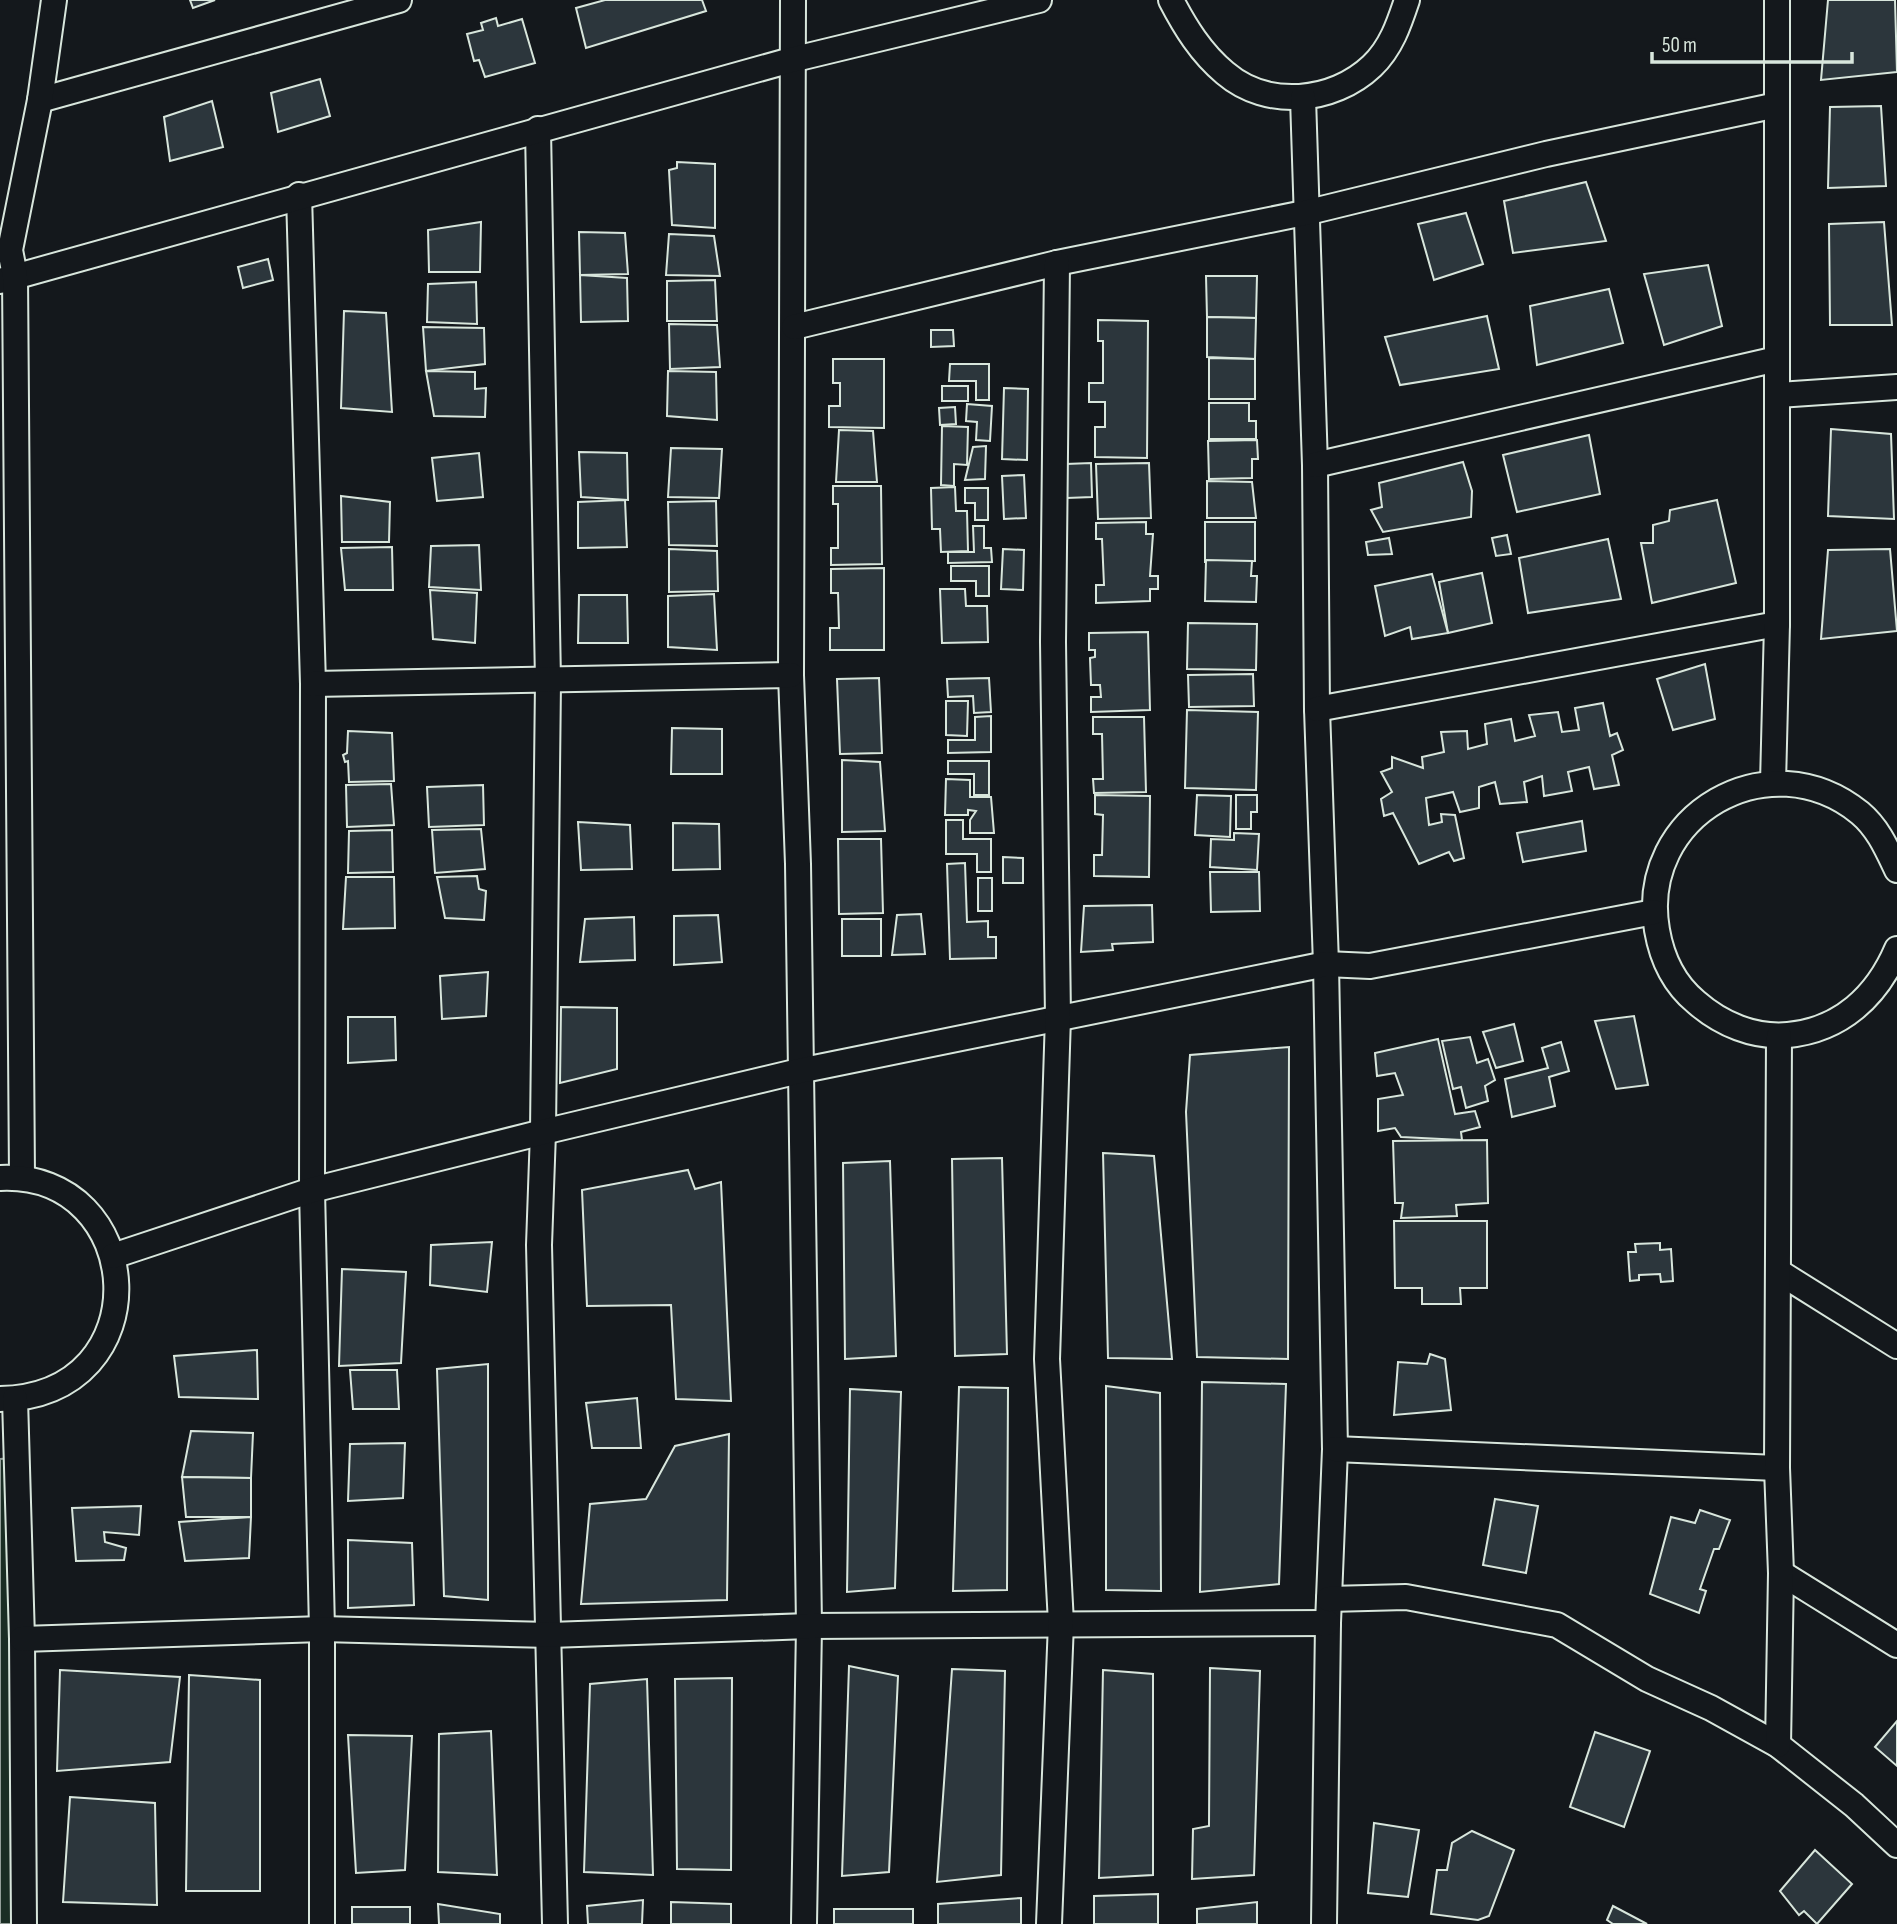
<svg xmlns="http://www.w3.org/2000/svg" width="1897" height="1924" font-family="'Sofia Sans Condensed',sans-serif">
  <rect width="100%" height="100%" fill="#14181c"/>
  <polygon fill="#1a2d24" stroke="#939e99" stroke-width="2" points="10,1458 11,1924 0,1924 0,1459"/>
  <g fill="#2c363c" stroke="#d8e6dc" stroke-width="2">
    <polygon points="190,0 215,0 193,8"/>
    <polygon points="605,0 702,0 706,11 586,48 576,8"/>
    <polygon points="1828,0 1895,0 1897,72 1821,80"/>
    <polygon points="496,18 498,26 522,19 535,63 485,77 479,60 474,61 467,34 483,30 481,23"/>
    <polygon points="320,79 330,116 278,132 271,93"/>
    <polygon points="212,101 223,147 170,161 164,117"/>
    <polygon points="1881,106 1886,186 1828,188 1830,107"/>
    <polygon points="677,162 715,164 715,228 672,225 669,170 677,168"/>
    <polygon points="1586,182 1606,241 1513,253 1504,201"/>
    <polygon points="1466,213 1483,264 1434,280 1418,224"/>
    <polygon points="481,222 480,272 429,272 428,230"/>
    <polygon points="1884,222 1892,325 1830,325 1829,224"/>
    <polygon points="579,232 625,233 628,274 580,275"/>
    <polygon points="669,234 714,236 720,276 666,275"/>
    <polygon points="268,259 273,280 243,288 238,267"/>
    <polygon points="1708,265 1722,326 1664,345 1644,274"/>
    <polygon points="580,275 627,278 628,321 581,322"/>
    <polygon points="1206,276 1257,276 1256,318 1207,317"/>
    <polygon points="715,280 717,321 667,321 667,281"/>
    <polygon points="476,282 477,324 427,322 428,284"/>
    <polygon points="1609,289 1623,343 1537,365 1530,306"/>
    <polygon points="344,311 386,313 392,412 341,408"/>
    <polygon points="1487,316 1499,369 1400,385 1385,337"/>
    <polygon points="1207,317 1256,318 1255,359 1207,357"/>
    <polygon points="1098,320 1148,321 1147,458 1095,457 1095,427 1105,427 1105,402 1089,402 1089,383 1103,383 1103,341 1098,341"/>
    <polygon points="669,324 717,325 720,367 670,369"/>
    <polygon points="423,327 484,328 485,364 426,371"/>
    <polygon points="931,330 953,330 954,346 931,347"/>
    <polygon points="1209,358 1255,359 1255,399 1209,399"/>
    <polygon points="833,359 884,359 884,428 829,427 829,406 840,406 840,383 833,383"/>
    <polygon points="950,364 989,364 989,400 976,400 976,381 949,381"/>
    <polygon points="426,371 475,372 475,389 486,388 485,417 434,416"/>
    <polygon points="668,371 716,372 717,420 667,416"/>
    <rect x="942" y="386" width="26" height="15"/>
    <polygon points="1004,388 1028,389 1027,460 1002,459"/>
    <polygon points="1209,403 1249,403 1249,421 1256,421 1256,439 1209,439"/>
    <polygon points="967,404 992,406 990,441 976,440 977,422 966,421"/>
    <polygon points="955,407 956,424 940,425 939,408"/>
    <polygon points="942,426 968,427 967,465 954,464 954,486 941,485"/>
    <polygon points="1831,429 1891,434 1894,519 1828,516"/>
    <polygon points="839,430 873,431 877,482 836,482"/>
    <polygon points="1589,435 1600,494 1517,512 1503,455"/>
    <polygon points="1257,440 1258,459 1252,459 1252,478 1209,479 1208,441"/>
    <polygon points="986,446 985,479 965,480 973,447"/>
    <polygon points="671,448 722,449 719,498 668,497"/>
    <polygon points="579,452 627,453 628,500 581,497"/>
    <polygon points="479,453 483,497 437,501 432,458"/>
    <polygon points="1463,462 1472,491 1471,517 1383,532 1371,510 1382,507 1379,483"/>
    <polygon points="1091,463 1092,497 1067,498 1066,464"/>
    <polygon points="1149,463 1151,518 1098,519 1096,464"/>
    <polygon points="1024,475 1026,518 1004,519 1002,476"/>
    <polygon points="1207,481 1252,482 1256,518 1207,518"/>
    <polygon points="833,486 881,486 882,564 831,565 831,548 838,548 838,504 833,504"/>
    <polygon points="955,487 956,511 967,511 968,551 941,552 940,529 932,529 931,488"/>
    <polygon points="965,488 988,488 988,520 975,520 975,503 965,503"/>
    <polygon points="341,496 390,502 389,542 342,542"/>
    <polygon points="625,500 627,547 578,548 578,502"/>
    <polygon points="1717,500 1736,583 1652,603 1641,543 1653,543 1653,525 1669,521 1670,510"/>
    <polygon points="716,501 717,546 669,545 668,502"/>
    <polygon points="1146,522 1146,534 1153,534 1150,576 1158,576 1158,589 1150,589 1150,601 1096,603 1096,585 1104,585 1102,539 1096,539 1096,523"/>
    <polygon points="1205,522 1255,522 1255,561 1205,562"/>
    <polygon points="973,526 984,526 984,548 991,548 992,562 948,563 948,552 974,552"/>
    <polygon points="1507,535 1511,554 1496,556 1492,538"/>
    <polygon points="1389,538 1392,554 1368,555 1366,542"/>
    <polygon points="1608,539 1621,599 1528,613 1519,558"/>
    <polygon points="479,545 481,590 429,587 431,546"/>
    <polygon points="392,547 393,590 345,590 341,548"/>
    <polygon points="669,549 717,551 718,591 669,592"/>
    <polygon points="1003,549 1024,550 1023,590 1001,589"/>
    <polygon points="1890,549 1897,631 1821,639 1828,550"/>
    <polygon points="1206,560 1252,561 1251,576 1257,576 1256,602 1205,601"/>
    <polygon points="951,566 989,566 989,596 976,596 976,581 951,581"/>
    <polygon points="884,568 884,650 830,650 830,628 839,628 838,593 831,593 831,569"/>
    <polygon points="1482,573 1492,623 1448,633 1439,582"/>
    <polygon points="1432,574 1448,633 1412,639 1410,627 1385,636 1375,586"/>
    <polygon points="940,589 965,589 966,606 987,606 988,642 942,643"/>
    <polygon points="430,590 477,593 475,643 433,639"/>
    <polygon points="714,594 717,650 668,647 668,596"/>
    <polygon points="579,595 627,595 628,643 578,643"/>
    <polygon points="1188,623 1257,624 1256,670 1187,669"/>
    <polygon points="1148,632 1150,710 1091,712 1091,697 1101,697 1100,685 1091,685 1090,658 1095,657 1095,650 1089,650 1089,633"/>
    <polygon points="1705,664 1715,719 1673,730 1657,679"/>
    <polygon points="1253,674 1254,706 1189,707 1188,675"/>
    <polygon points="879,678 882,753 840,754 837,679"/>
    <polygon points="989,678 991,712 974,713 973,696 948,697 947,679"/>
    <polygon points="946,701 968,701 967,736 946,735"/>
    <polygon points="1603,703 1610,736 1617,733 1623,750 1612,755 1619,785 1594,789 1589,767 1568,772 1572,791 1544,796 1542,776 1524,782 1527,802 1500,804 1495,782 1479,787 1479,808 1460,812 1453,792 1426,798 1429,825 1442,822 1441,814 1455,815 1464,858 1454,861 1449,852 1419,864 1393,813 1384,816 1381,799 1392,792 1381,772 1392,768 1392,757 1423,768 1422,757 1444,752 1441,732 1467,731 1468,749 1487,744 1485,724 1511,719 1515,741 1535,736 1529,715 1558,712 1562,732 1579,730 1575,708"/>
    <polygon points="1187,710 1258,712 1256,790 1185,788"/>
    <polygon points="991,716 991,752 948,753 948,740 975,740 975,717"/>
    <polygon points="1093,717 1144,717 1146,792 1094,793 1093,779 1103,779 1102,734 1093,734"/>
    <polygon points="672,728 722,729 722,774 671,774"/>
    <polygon points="348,731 392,733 394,781 349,782 348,761 345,762 343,755 347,753"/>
    <polygon points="842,760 880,762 885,831 842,832"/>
    <polygon points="948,761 989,761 989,795 974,795 974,774 948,774"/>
    <polygon points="946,779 970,780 970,797 991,797 994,833 970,833 970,820 976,811 968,810 968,815 945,815"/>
    <polygon points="391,784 394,825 347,827 346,785"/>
    <polygon points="483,785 484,825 429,827 427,787"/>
    <polygon points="1095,795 1150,796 1149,877 1094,876 1094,855 1102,855 1103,815 1095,814"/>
    <polygon points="1197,795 1231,796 1230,837 1195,835"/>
    <polygon points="1236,795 1257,795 1257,812 1251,812 1251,829 1236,829"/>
    <polygon points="946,820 963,820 963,839 991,839 991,872 977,872 977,854 946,854"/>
    <polygon points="1582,821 1586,851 1523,862 1517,833"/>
    <polygon points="578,822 630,825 632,869 581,870"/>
    <polygon points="673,823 719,824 720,869 673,870"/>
    <polygon points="481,829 485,869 435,873 432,830"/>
    <polygon points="392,830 393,872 348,873 349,831"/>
    <polygon points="1234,833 1259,834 1257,870 1210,867 1211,839 1234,840"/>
    <polygon points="838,839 881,839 883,913 839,914"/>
    <polygon points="1003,857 1023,858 1023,883 1003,883"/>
    <polygon points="965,863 967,922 988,921 988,937 996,937 996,958 950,959 947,864"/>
    <polygon points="1210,872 1259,872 1260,911 1211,912"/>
    <polygon points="477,876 479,889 486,891 484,920 445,918 437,877"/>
    <polygon points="346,877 394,877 395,928 343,929"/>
    <rect x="978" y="878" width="14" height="33"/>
    <polygon points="1152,905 1153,942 1112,944 1113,950 1081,952 1084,906"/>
    <polygon points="921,914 925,954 892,955 897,915"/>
    <polygon points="718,915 722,962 674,965 674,916"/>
    <polygon points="634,917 635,960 580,962 585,919"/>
    <rect x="842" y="919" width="39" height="37"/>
    <polygon points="488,972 486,1016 442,1019 440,976"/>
    <polygon points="561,1007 617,1008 617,1069 560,1083"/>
    <polygon points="1634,1016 1648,1085 1616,1089 1595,1021"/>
    <polygon points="348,1017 395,1017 396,1060 348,1063"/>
    <polygon points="1514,1024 1523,1061 1496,1068 1483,1032"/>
    <polygon points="1470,1037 1477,1063 1488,1059 1495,1080 1485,1086 1488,1101 1466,1108 1461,1087 1453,1089 1442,1041"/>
    <polygon points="1438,1039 1455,1114 1475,1111 1480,1127 1461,1132 1462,1140 1401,1137 1395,1128 1378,1131 1378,1099 1403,1095 1395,1073 1377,1076 1375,1053"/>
    <polygon points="1561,1042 1569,1071 1549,1077 1555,1106 1512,1117 1505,1079 1548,1068 1542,1048"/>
    <polygon points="1289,1047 1288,1359 1197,1357 1186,1112 1190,1055"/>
    <polygon points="1487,1140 1488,1203 1456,1205 1457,1216 1401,1218 1403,1203 1395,1203 1393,1141"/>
    <polygon points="1103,1153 1154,1156 1172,1359 1108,1358"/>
    <polygon points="1002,1158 1007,1354 955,1356 952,1159"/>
    <polygon points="890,1161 896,1356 845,1359 843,1163"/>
    <polygon points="688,1170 695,1189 721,1182 731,1401 676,1399 671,1305 587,1306 582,1190"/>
    <polygon points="1394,1221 1487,1221 1487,1288 1460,1288 1461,1304 1422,1304 1422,1288 1395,1288"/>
    <polygon points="492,1242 487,1292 430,1285 431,1245"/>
    <polygon points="1660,1243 1660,1250 1671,1249 1673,1281 1661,1282 1660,1274 1639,1275 1639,1280 1630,1281 1628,1252 1636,1252 1635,1244"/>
    <polygon points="342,1269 406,1272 401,1363 339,1366"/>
    <polygon points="257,1350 258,1399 179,1397 174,1356"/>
    <polygon points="1430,1354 1445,1359 1451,1410 1394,1415 1398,1362 1427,1364"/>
    <polygon points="488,1364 488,1600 444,1596 437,1369"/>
    <polygon points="350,1370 397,1370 399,1409 353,1409"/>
    <polygon points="1202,1382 1286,1384 1279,1584 1200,1592"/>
    <polygon points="1106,1386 1160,1393 1161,1591 1106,1590"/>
    <polygon points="959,1387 1008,1388 1007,1590 953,1591"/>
    <polygon points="850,1389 901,1392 895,1588 847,1592"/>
    <polygon points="637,1398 641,1448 592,1448 586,1403"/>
    <polygon points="191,1431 253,1433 251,1478 182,1477"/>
    <polygon points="729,1434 727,1600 581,1604 590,1504 646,1499 675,1446"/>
    <polygon points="405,1443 403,1498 348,1501 350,1444"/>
    <polygon points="182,1477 251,1478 251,1517 186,1517"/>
    <polygon points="1495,1499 1538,1506 1526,1573 1483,1565"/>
    <polygon points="141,1506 139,1535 104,1532 105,1542 126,1548 124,1560 76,1561 72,1508"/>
    <polygon points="1700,1510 1730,1520 1719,1549 1714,1549 1700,1589 1706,1591 1699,1613 1650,1594 1671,1517 1695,1523"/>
    <polygon points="251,1517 249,1558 185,1561 179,1522"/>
    <polygon points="348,1540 412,1543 414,1605 348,1608"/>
    <polygon points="849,1666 898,1676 889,1872 842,1876"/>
    <polygon points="1210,1668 1260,1671 1254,1875 1192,1879 1193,1829 1209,1826"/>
    <polygon points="952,1669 1005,1671 1001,1875 937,1882"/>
    <polygon points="60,1670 180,1677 170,1762 57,1771"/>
    <polygon points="1103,1670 1153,1674 1153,1875 1099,1878"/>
    <polygon points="189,1675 260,1680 260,1891 186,1891"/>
    <polygon points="732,1678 731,1870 677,1869 675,1679"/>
    <polygon points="647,1679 653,1875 584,1872 590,1684"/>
    <polygon points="1897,1721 1897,1766 1875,1747"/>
    <polygon points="491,1731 497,1875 438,1872 439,1734"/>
    <polygon points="1595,1732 1650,1751 1624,1827 1570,1807"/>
    <polygon points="348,1735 412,1736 405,1870 356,1873"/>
    <polygon points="70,1797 155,1803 157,1905 63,1902"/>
    <polygon points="1374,1823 1419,1830 1408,1897 1368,1893"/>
    <polygon points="1472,1831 1514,1850 1489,1916 1478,1920 1431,1914 1437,1870 1447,1870 1452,1843"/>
    <polygon points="1815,1850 1852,1884 1817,1924 1804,1911 1799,1915 1780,1891"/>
    <polygon points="1158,1894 1158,1924 1094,1924 1094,1896"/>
    <polygon points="1021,1898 1021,1924 938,1924 938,1904"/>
    <polygon points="643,1900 642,1924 588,1924 587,1906"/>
    <polygon points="671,1902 731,1904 731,1924 671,1924"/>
    <polygon points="1257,1902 1257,1924 1197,1924 1197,1909"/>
    <polygon points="438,1904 500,1914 500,1924 439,1924"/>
    <polygon points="1613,1906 1647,1924 1613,1924 1607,1920"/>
    <rect x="352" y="1907" width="58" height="17"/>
    <rect x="834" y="1909" width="79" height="15"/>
  </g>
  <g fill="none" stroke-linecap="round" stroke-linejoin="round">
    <g stroke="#d8e6dc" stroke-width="28">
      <g id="minor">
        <polyline points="793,0 791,675 798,864 809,1626 804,1924"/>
        <path d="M1171 0C1185 27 1201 53 1225 73 1267 109 1333 103 1372 66 1391 48 1399 24 1407 0"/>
        <polyline points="1303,98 1315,465 1317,709 1326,964 1335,1449 1328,1623 1324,1924"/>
        <polyline points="40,100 399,0"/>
        <polyline points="538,129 548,681 543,1132 539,1245 555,1924"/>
        <polyline points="299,195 313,684 312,1190 322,1629 322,1924"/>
        <polyline points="0,281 791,60 1039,0"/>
        <polyline points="794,327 1057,263 1309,212 1546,154 1777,105"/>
        <polyline points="1778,395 1897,387"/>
        <polyline points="1315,465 1777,359"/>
        <polyline points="313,684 791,675"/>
        <polyline points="1317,709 1777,624"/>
        <polyline points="1773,783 1777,624 1777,0"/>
        <path d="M1897 870C1887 849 1878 828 1860 813 1769 739 1637 815 1657 930 1662 959 1673 983 1696 1002 1721 1024 1754 1038 1788 1035 1841 1030 1877 996 1897 949"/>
        <polyline points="22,1177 15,276 10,250 40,100 54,0"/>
        <path d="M0 1178C147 1171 163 1396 0 1399"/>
        <polyline points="113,1256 312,1190 543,1132 799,1071 1326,964 1370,966 1654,912"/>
        <polyline points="1779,1272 1897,1346"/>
        <polyline points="15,1399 22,1639 24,1924"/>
        <polyline points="1335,1449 1777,1468"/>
        <polyline points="1781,1573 1897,1645"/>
        <polyline points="1329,1599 1406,1597 1557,1625 1647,1679 1711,1708 1778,1745 1854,1805 1897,1845"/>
        <polyline points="22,1639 322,1629 550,1635 809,1626 1328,1623"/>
        <polyline points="1778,1745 1781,1573 1777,1468 1779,1036"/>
        <polyline points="1049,1924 1061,1623 1047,1359 1058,1017 1053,642 1057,263"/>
      </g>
    </g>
    <use href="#minor" stroke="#14181c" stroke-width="24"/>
  </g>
  <path d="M1652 52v10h200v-10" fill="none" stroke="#d8e6dc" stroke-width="3.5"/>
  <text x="1662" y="52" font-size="21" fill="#d8e6dc" stroke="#14181c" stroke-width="5" paint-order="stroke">50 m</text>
</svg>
